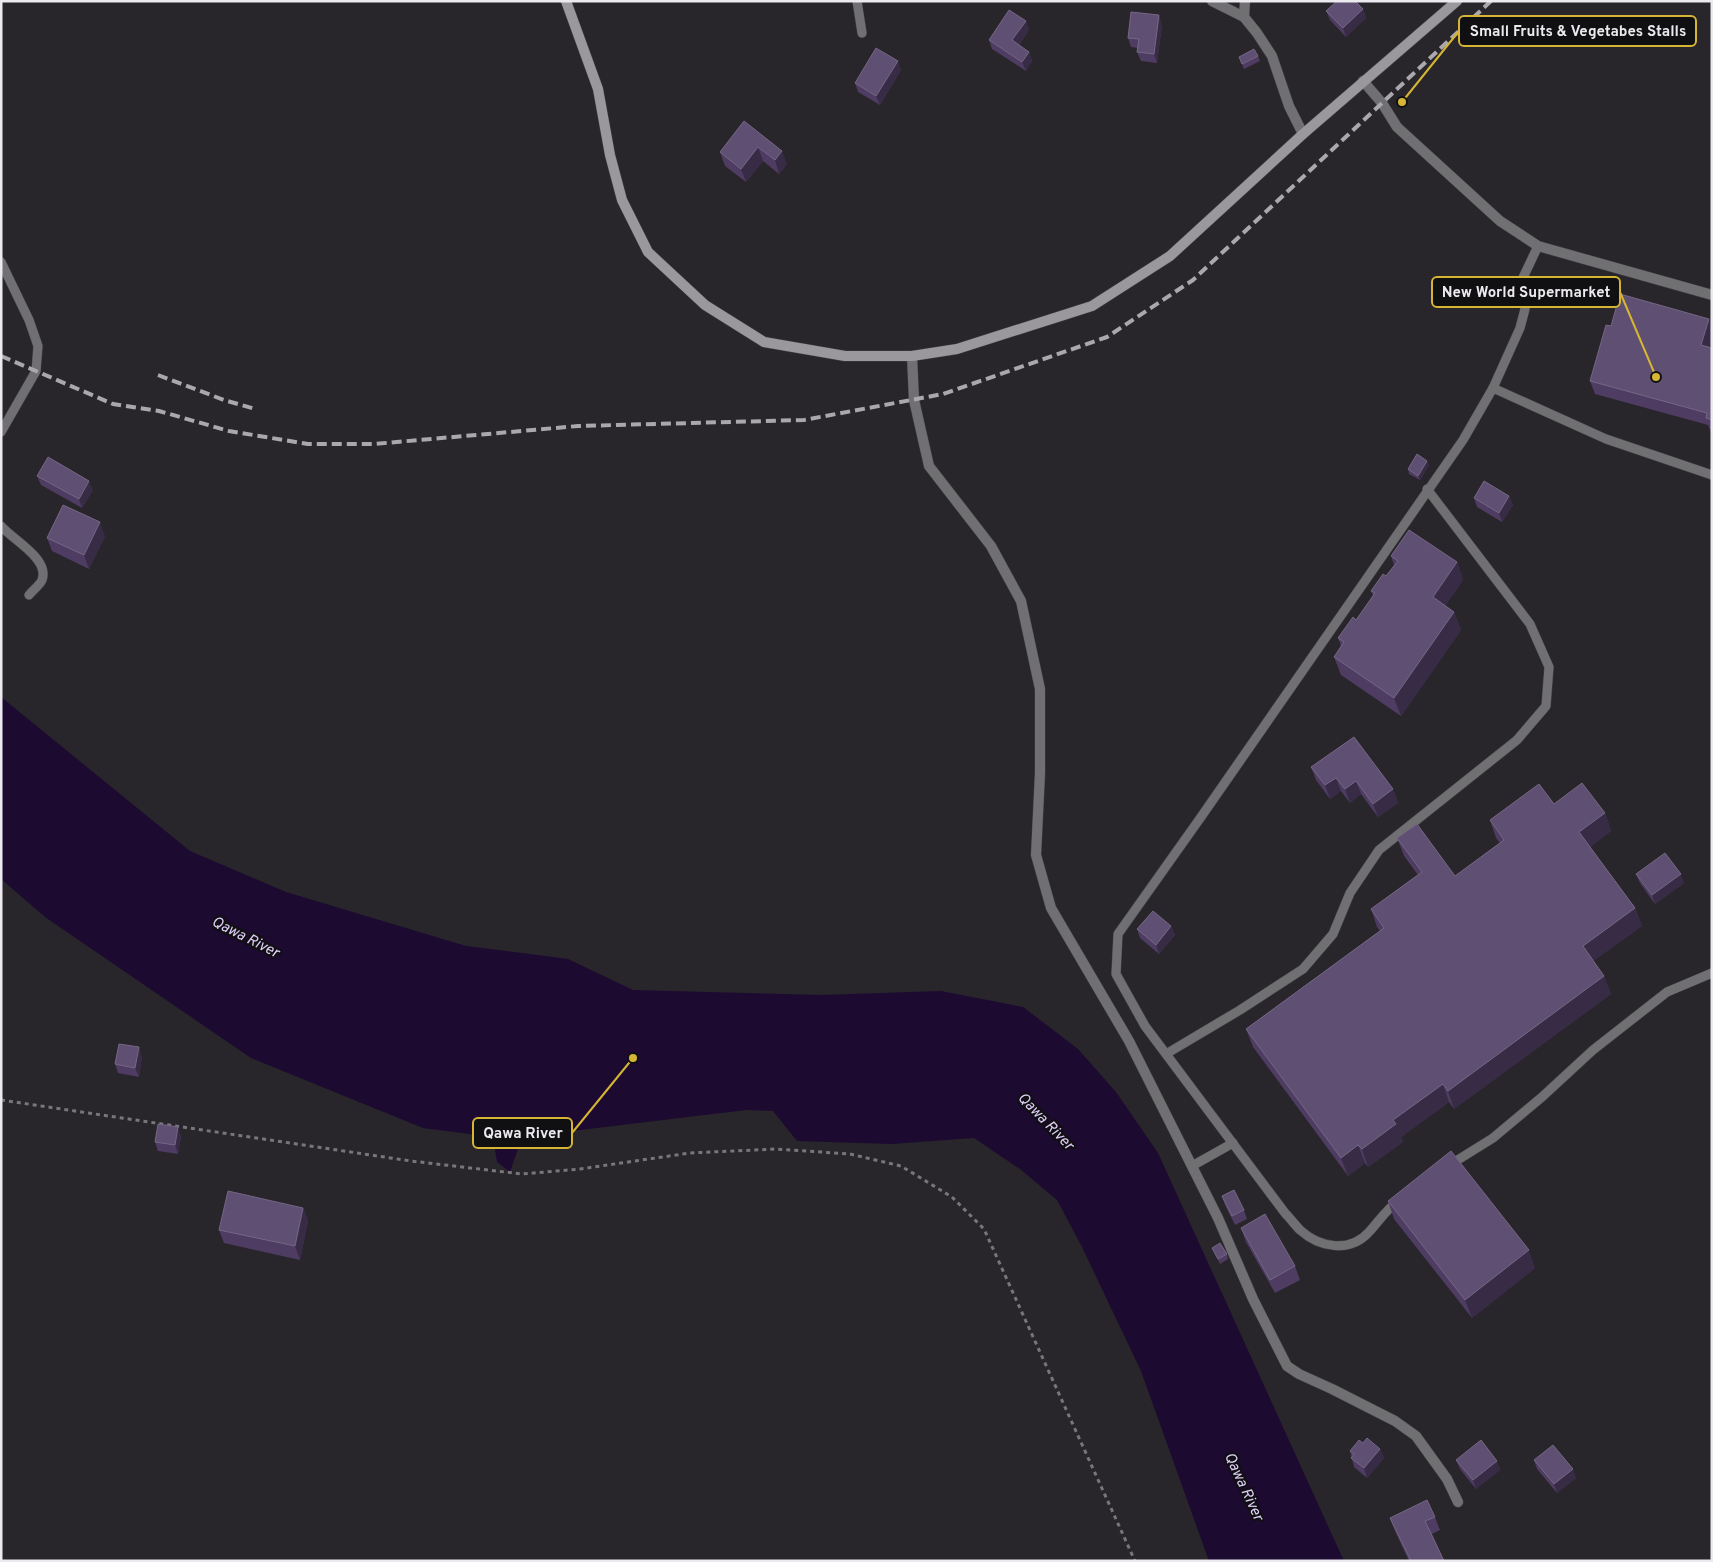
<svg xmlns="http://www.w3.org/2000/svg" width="1713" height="1562" font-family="Overpass,sans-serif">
  <rect width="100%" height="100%" fill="#28252b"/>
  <polygon fill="#1d0a30" points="1,697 190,851 286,892 466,946 568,959 633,990 822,995 941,991 1023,1007 1078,1049 1116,1092 1158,1153 1344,1561 1209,1561 1141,1371 1081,1245 1057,1200 1020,1169 974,1138 891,1144 797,1141 773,1111 746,1110 522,1137 510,1172 497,1162 493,1137 423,1128 251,1058 45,917 1,879"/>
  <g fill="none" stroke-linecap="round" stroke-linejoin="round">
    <g stroke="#434146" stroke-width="10">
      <g id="lane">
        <polyline points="857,1 862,33"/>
        <polyline points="1,262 29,320 38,346 36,371 1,432"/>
        <polyline points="1493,388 1606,439 1712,475"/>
        <path d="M1 526C13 540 50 559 42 580 40 585 33 590 29 595"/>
        <polyline points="1166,1054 1240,1010 1303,969 1333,934 1350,893 1379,850 1517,740 1546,706 1549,667 1530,624 1427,489"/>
        <polyline points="1192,1166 1233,1143"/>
        <polyline points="1448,1166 1493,1138 1542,1097 1593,1050 1667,992 1712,973"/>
        <path d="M1398 1201C1386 1210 1379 1221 1369 1232 1350 1253 1320 1248 1300 1230 1295 1225 1290 1218 1285 1213L1145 1026 1116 974 1118 934 1201 817 1463 440 1493 388 1520 328 1525 309 1520 284 1538 246"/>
      </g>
    </g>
    <g stroke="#434146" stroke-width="11">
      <g id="street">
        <polyline points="1212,1 1244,17 1257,33 1272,56 1289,106 1303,134"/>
        <polyline points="1244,17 1245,1"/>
        <polyline points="1363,81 1382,103 1397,127 1500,221 1538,246 1712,295"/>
        <polyline points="912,356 914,400 929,466 991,546 1021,601 1040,689 1040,773 1036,855 1051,908 1129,1041 1218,1218 1253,1299 1287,1366 1299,1374 1332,1389 1395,1421 1416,1436 1447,1479 1458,1502"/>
      </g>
    </g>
    <g stroke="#434146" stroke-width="11">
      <polyline id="secondary" points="566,1 598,89 610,155 622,200 648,252 705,305 764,342 845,356 912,356 957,349 1092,306 1170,256 1303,134 1457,1"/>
    </g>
    <polyline stroke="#79767b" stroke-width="3" stroke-dasharray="4 4" stroke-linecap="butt" points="1,1100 411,1161 522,1174 580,1169 690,1153 776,1149 850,1154 901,1166 952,1197 984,1229 1135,1561"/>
    <use href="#lane" stroke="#706f72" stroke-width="9"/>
    <use href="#street" stroke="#706f72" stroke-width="10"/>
    <use href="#secondary" stroke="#9a989d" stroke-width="10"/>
    <g stroke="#aaa8ad" stroke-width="4" stroke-dasharray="10 5" stroke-linecap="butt">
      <polyline points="1,356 113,404 159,411 229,431 308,444 374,444 578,426 804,420 943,394 1107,337 1193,280 1491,1"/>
      <polyline points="158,375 224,400 255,409"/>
    </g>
  </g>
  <g fill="#4e3c62">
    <polygon points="1363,9 1366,18 1346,37 1330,20 1326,11"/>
    <polygon points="1026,21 1029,30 1019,45 1029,52 1032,61 1026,71 992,49 989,40"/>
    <polygon points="1162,25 1157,63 1141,61 1137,52 1138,48 1131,47 1128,38"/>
    <polygon points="1258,56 1260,61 1244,69 1239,57"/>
    <polygon points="901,70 880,105 858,92 855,83"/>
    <polygon points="744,121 787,164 779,174 763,161 746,182 725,166 720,152"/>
    <polygon points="1709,347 1712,348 1712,432 1711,432 1708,425 1595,394 1590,381"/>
    <polygon points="1427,461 1429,465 1420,480 1409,474 1408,469"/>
    <polygon points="37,476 93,490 82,508 41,485"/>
    <polygon points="1509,496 1513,505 1502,522 1477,507 1474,498"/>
    <polygon points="105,536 89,569 52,551 47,538"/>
    <polygon points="1391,556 1457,562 1463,580 1445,606 1454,612 1461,630 1401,716 1341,675 1334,657 1341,646 1338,638 1356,620 1373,596 1371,591 1386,576 1394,565"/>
    <polygon points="1311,767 1393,789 1398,803 1378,817 1361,794 1350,803 1341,791 1330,799 1316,780"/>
    <polygon points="1554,804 1605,813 1611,831 1590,847 1635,908 1642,926 1593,961 1604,976 1611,994 1454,1109 1449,1102 1401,1137 1403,1142 1368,1167 1365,1163 1348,1176 1253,1047 1246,1029 1380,931 1377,927 1371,909 1418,875 1404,856 1397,838 1455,876 1500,843 1496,838 1490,820"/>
    <polygon points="1636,874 1684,883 1655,904 1640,883"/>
    <polygon points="1171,926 1175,935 1159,954 1140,938 1137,929"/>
    <polygon points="142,1056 139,1077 118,1073 115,1064"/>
    <polygon points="181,1136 178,1154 158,1151 155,1142"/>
    <polygon points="1222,1196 1244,1210 1247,1219 1235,1225 1225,1205"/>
    <polygon points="1388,1201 1535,1268 1472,1318 1394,1219"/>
    <polygon points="303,1208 308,1221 300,1260 224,1243 219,1230"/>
    <polygon points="1241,1228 1295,1266 1300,1280 1275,1293 1246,1242"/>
    <polygon points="1212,1248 1227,1254 1228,1259 1220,1264"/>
    <polygon points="1380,1449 1384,1458 1367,1478 1354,1467 1350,1451"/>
    <polygon points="1456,1460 1497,1461 1500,1470 1476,1489 1460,1469"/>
    <polygon points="1534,1460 1576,1478 1557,1493 1537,1469"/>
    <polygon points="1435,1517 1440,1530 1432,1534 1444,1561 1409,1561 1395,1531 1390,1518"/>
  </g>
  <g fill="#382b46">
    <polygon points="1363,9 1366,18 1346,37 1343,28"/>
    <polygon points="1159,15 1162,25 1157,63 1154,54"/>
    <polygon points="1026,21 1029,30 1016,49 1012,40"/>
    <polygon points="1029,52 1032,61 1026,71 1022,62"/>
    <polygon points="898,61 901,70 880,105 876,96"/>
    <polygon points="758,147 763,161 746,182 741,169"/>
    <polygon points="782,151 787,164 779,174 775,160"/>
    <polygon points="1709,319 1712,327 1712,339 1706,358 1701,345"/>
    <polygon points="1427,461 1429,465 1420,480 1418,476"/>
    <polygon points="89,481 93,490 82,508 79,499"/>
    <polygon points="1509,496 1513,505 1502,522 1499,513"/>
    <polygon points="100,522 105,536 89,569 84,555"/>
    <polygon points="1457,562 1463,580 1439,615 1433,597"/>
    <polygon points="1454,612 1461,630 1401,716 1394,698"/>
    <polygon points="1336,778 1341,791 1330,799 1325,785"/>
    <polygon points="1356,781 1361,794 1350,803 1345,789"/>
    <polygon points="1393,789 1398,803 1378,817 1373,804"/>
    <polygon points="1605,813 1611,831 1586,850 1579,832"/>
    <polygon points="1681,874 1684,883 1655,904 1652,895"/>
    <polygon points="1635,908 1642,926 1589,964 1583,946"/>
    <polygon points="1171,926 1175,935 1159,954 1156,945"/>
    <polygon points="1604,976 1611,994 1454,1109 1448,1091"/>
    <polygon points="139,1047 142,1056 139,1077 135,1068"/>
    <polygon points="1443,1084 1449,1102 1401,1137 1403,1142 1368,1167 1362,1149 1393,1120"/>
    <polygon points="178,1127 181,1136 178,1154 175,1145"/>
    <polygon points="1358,1145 1365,1163 1348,1176 1341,1158"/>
    <polygon points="303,1208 308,1221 300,1260 295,1246"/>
    <polygon points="1529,1250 1535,1268 1472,1318 1465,1300"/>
    <polygon points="1380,1449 1384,1458 1367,1478 1364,1468"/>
    <polygon points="1497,1461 1500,1470 1476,1489 1473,1480"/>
    <polygon points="1573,1469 1576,1478 1557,1493 1554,1484"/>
  </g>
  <g fill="#5f4f72" stroke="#756785">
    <polygon points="1337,1 1355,1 1363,9 1343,28 1326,11"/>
    <polygon points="1009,10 1026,21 1012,40 1029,52 1022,62 989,40"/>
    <polygon points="1131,12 1159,15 1154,54 1137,52 1139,39 1128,38"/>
    <polygon points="876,48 898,61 876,96 855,83"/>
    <polygon points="1254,49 1258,56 1242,64 1239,57"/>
    <polygon points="744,121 782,151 775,160 758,147 741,169 720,152"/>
    <polygon points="1620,294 1709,319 1701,345 1712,348 1712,420 1706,418 1707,413 1590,381 1606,325 1611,326"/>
    <polygon points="1417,454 1427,461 1418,476 1408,469"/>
    <polygon points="48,457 89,481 79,499 37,476"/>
    <polygon points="1484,481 1509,496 1499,513 1474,498"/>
    <polygon points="63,505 100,522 84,555 47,538"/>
    <polygon points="1409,530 1457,562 1433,597 1454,612 1394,698 1334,657 1344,642 1338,638 1353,617 1356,620 1375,593 1371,591 1383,574 1386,576 1398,561 1391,556"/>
    <polygon points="1354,737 1393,789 1373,804 1356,781 1345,789 1336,778 1325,785 1311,767"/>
    <polygon points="1582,783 1605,813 1579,832 1635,908 1583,946 1604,976 1448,1091 1443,1084 1393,1120 1396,1124 1362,1149 1358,1145 1341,1158 1246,1029 1384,928 1371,909 1422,872 1397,838 1417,824 1455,876 1504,840 1490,820 1539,784 1554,804"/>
    <polygon points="1665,853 1681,874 1652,895 1636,874"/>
    <polygon points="1153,911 1171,926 1156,945 1137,929"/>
    <polygon points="119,1044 139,1047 135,1068 115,1064"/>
    <polygon points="158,1124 178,1127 175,1145 155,1142"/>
    <polygon points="1451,1151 1529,1250 1465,1300 1388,1201"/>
    <polygon points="1234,1190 1244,1210 1232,1216 1222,1196"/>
    <polygon points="228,1191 303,1208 295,1246 219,1230"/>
    <polygon points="1265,1214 1295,1266 1270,1280 1241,1228"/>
    <polygon points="1220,1243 1227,1254 1218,1259 1212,1248"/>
    <polygon points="1367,1438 1380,1449 1364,1468 1351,1458 1354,1454 1350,1451 1359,1440 1363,1443"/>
    <polygon points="1481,1440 1497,1461 1473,1480 1456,1460"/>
    <polygon points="1553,1445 1573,1469 1554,1484 1534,1460"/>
    <polygon points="1427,1500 1435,1517 1425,1521 1444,1561 1411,1561 1390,1518"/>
  </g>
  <g text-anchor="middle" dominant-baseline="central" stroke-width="4.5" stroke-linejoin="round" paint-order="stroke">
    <g font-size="15" font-style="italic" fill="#e1cffb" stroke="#100f12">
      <text transform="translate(245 938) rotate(27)">Qawa River</text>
      <text transform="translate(1045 1122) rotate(46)">Qawa River</text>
      <text transform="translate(1243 1487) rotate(65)">Qawa River</text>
    </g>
  </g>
  <path fill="none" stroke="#d6b534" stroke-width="2" d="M1402 102L1459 31M1656 377L1620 292M633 1058L572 1133"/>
  <g fill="#d6b534" stroke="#100f12" stroke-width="2">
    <circle cx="1402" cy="102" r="5"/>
    <circle cx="1656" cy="377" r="5"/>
    <circle cx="633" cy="1058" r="5"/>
  </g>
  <g fill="#100f12" stroke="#d6b534" stroke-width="2">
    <rect x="1459" y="16" width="237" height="30" rx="5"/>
    <rect x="1432" y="277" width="188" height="30" rx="5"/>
    <rect x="473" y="1118" width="99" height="30" rx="5"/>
  </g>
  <g font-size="15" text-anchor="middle" font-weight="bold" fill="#eceaee">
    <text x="1578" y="36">Small Fruits &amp; Vegetabes Stalls</text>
    <text x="1526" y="297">New World Supermarket</text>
    <text x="523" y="1138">Qawa River</text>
  </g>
  <rect width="1713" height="1562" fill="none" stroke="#eceaee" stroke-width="5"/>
</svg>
